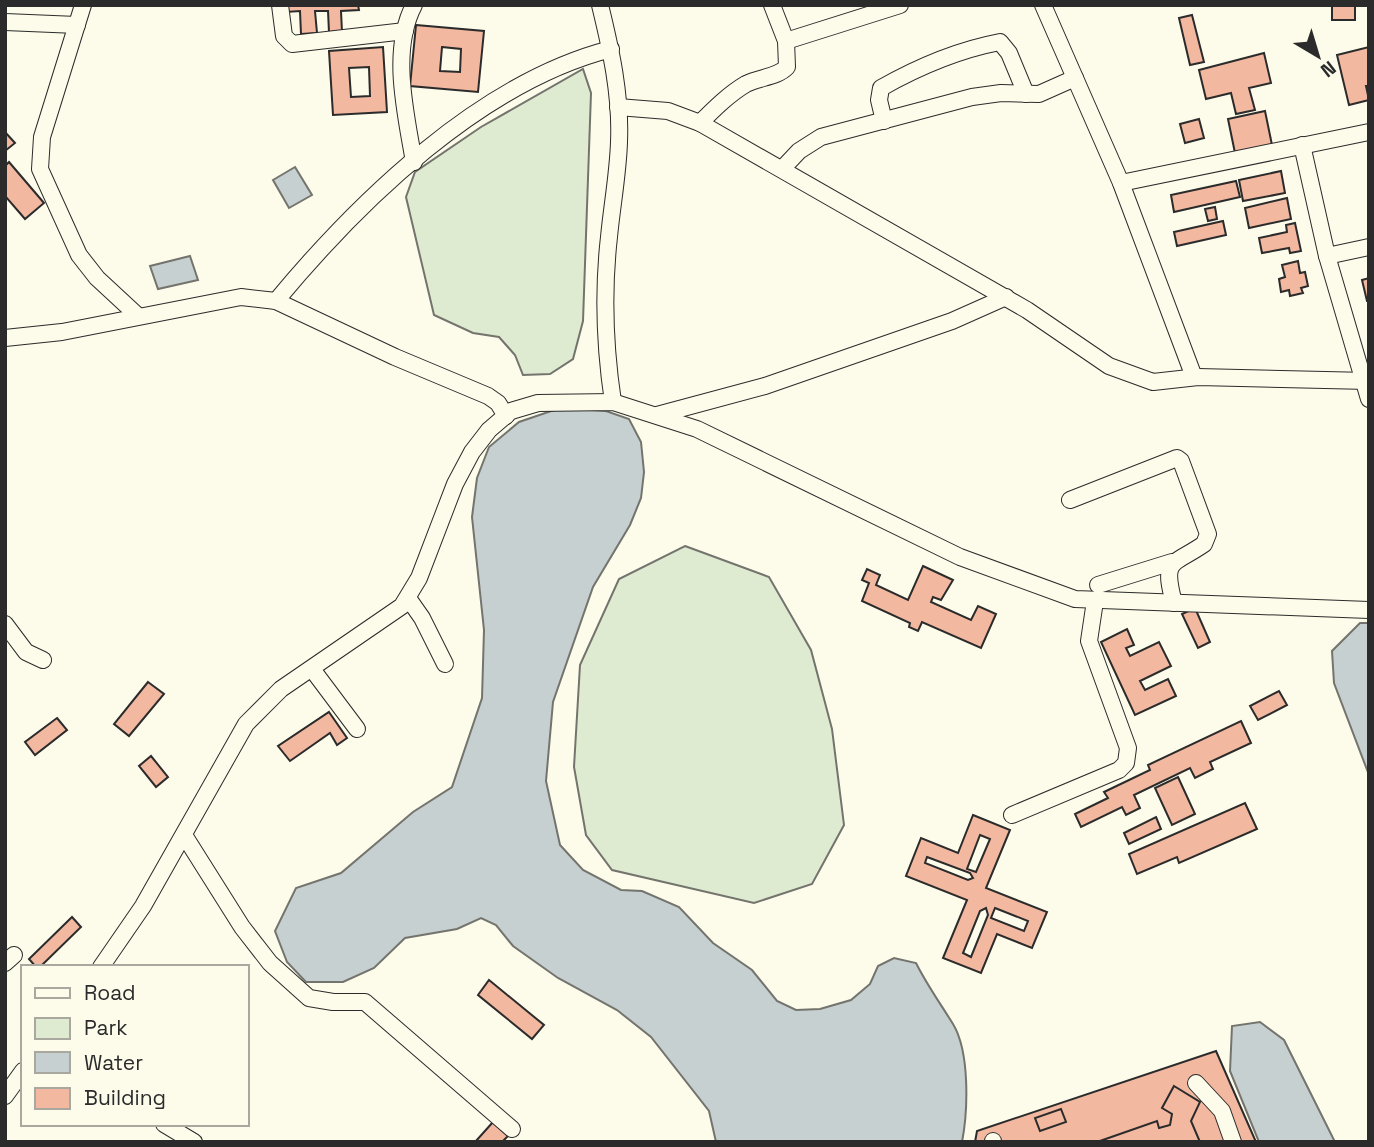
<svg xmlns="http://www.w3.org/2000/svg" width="1374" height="1147" font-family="'Space Grotesk',sans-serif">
  <rect width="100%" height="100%" fill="#fdfbea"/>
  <g fill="#deebd1" stroke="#74746e" stroke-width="2">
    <polygon points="583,69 591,93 583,321 573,359 550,374 523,375 515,355 499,337 473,333 434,315 406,197 415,172 481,127"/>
    <polygon points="685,546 769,577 811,650 832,729 844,825 812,884 754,903 612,870 586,835 574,767 580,665 619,579"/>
  </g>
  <g fill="#c7d0d0" stroke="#74746e" stroke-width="2">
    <polygon points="295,167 312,195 289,208 273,180"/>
    <polygon points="190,256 198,280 158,289 150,266"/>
    <path d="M560 408 606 411 629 419 641 442 644 472 641 498 630 525 593 587 553 702 546 781 560 845 583 870 621 890 642 891 679 907 713 943 752 970 777 1001 796 1010 820 1009 851 1000 870 984 878 966 894 958 916 963C927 985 940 1003 953 1024 970 1052 968 1111 962 1142H716L709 1111 651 1037 617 1010 558 978 513 946 496 925 481 918 457 929 405 938 374 968 343 982H306L287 962 275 931 296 888 341 873 413 812 452 787 482 698 484 630 472 517 477 478 489 447 519 422Z"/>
    <polygon points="1360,623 1369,623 1369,775 1334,683 1332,651"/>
    <polygon points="1260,1022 1284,1040 1335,1142 1259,1142 1230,1071 1232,1026"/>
  </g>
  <g fill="#f2b8a0" stroke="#2b2b2b" stroke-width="2" fill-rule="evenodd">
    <polygon points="286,5 358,5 359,10 341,11 342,32 329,32 328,11 315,11 317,33 301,34 300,11 286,12"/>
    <rect x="1332" y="5" width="23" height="15"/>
    <polygon points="1192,15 1204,62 1190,65 1179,18"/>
    <path d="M416 25 484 31 478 92 410 86ZM442 47 461 49 460 72 440 71Z"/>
    <path d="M383 47 387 112 333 115 329 51ZM369 67 370 96 351 97 349 68Z"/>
    <polygon points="1369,47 1369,86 1366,86 1369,100 1349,105 1337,55"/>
    <polygon points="1264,53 1271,83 1249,88 1255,110 1236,114 1231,93 1206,99 1199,70"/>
    <polygon points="1265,111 1272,145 1235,153 1228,119"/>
    <polygon points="1199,119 1204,138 1185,143 1180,124"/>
    <polygon points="5,132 15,143 5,151"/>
    <polygon points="9,162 44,203 25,219 5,196 5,166"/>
    <polygon points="1281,171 1285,193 1243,201 1239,180"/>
    <polygon points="1236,181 1240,197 1174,212 1171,195"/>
    <polygon points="1287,198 1291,219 1249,228 1245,208"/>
    <polygon points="1215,207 1217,219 1208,221 1205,209"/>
    <polygon points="1223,221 1226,235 1177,246 1174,232"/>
    <polygon points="1295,223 1301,251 1290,253 1289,248 1262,253 1259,238 1287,232 1286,225"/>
    <polygon points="1298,261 1300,273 1305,272 1308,286 1301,288 1303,293 1290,296 1289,290 1281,292 1279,279 1285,277 1282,265"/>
    <polygon points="1369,278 1369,301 1367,301 1362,280"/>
    <polygon points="923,566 953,580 941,600 933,597 931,602 971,620 978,606 996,614 981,648 922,622 918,631 909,627 910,623 862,601 869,583 862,580 867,569 880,575 876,585 908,600"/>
    <polygon points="1195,608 1210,642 1198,648 1182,614"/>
    <polygon points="1127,629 1134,645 1126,648 1130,656 1159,642 1171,666 1140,681 1145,690 1168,679 1176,696 1135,715 1101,642"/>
    <polygon points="148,682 164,694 129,736 114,724"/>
    <polygon points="1279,691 1287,705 1258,720 1250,706"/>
    <polygon points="329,712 347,738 337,745 330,733 290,761 278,746"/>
    <polygon points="57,718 67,730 35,755 25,742"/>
    <polygon points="1241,721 1251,743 1210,762 1213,769 1195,778 1190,768 1134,795 1140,808 1126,815 1122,807 1081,827 1075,814 1108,798 1104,792 1150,770 1148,765"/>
    <polygon points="151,756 168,777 156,787 139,766"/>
    <polygon points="1178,777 1195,814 1172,825 1155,788"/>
    <polygon points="1245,803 1257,829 1179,863 1177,857 1137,874 1129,854"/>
    <path d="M973 815 1010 830 986 888 1047 912 1032 948 997 934 981 973 943 958 967 900 906 876 921 838 958 853ZM980 835 990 839 976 872 967 869ZM927 857 970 873 973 878 968 880 925 863ZM986 908 988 915 971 957 963 953 980 911ZM995 908 1028 921 1024 931 991 918Z"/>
    <polygon points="1156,817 1161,829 1129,844 1124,833"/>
    <polygon points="72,917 81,927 40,967 36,967 29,959"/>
    <polygon points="489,980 544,1025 532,1039 478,995"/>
    <polygon points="1216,1051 1256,1142 975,1142 977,1131"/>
    <polygon points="1174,1086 1200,1102 1191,1121 1200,1142 1097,1142 1157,1121 1159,1128 1170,1125 1172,1114 1162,1108"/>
    <polygon points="1061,1109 1066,1122 1040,1131 1035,1118"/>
    <polygon points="493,1122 508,1136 502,1142 475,1142"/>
  </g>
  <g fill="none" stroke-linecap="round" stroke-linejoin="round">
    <g stroke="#2b2b2b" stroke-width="18">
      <g id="minor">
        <polyline points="83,5 42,137 40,169 79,255 97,278 138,316"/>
        <polyline points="280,5 284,36 292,44 405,31"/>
        <path d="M600 5C611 50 621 95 619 142 618 174 612 205 609 237 603 290 605 349 613 402"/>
        <polyline points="1043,5 1121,183 1194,377"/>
        <polyline points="5,22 77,25"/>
        <polyline points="786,41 900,5"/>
        <polyline points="618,107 668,111 700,123 1027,310 1109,366 1153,382 1198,377 1369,381"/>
        <path d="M884 121 879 100 881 88C918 67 958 50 1000 42L1009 53 1026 94"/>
        <path d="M700 123C714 109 729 94 746 84 759 77 776 78 787 67L786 41 772 5"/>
        <polyline points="1302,145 1327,256 1369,399"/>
        <path d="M414 162C406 114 390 51 414 5"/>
        <polyline points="782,169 799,151 821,137 972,97 1001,93 1039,94 1075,78"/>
        <polyline points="1121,183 1369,132"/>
        <polyline points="1327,256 1369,247"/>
        <path d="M276 301C359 201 481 82 611 49"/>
        <polyline points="5,338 62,332 241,297 276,301 395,357 488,396 498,403 506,416"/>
        <polyline points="657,415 765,386 952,321 1006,297"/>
        <path d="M1070 500 1177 458 1181 461 1208 534 1204 544C1172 566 1162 558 1174 603"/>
        <polyline points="1098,585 1172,562"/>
        <polyline points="408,598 422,618 445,664"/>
        <polyline points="5,624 26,652 43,660"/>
        <polyline points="312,669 357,729"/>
        <polyline points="1012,815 1119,770 1126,763 1128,748 1089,641 1095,601"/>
        <polyline points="184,835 242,927 270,963 309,998 333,1002 365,1002 512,1129"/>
        <polyline points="5,963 14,955"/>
        <polyline points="101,967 143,906 246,724 281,689 402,606 419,578 455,484 472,452 489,430 511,411 538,403 613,402 697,429 960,557 1075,599 1369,610"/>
        <polyline points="1196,1083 1222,1111 1233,1142"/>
        <polyline points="5,1096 23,1071"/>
        <polyline points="164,1124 194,1142"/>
        <polyline points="993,1142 993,1141"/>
      </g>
    </g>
    <use href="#minor" stroke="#fdfbea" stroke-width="16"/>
  </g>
  <rect width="1374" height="1147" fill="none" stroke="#2b2b2b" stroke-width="14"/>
  <rect x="21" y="965" width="228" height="161" fill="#fdfbea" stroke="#a9a89e" stroke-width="2"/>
  <rect x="35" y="988" width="35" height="10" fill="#fdfbea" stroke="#a9a89e" stroke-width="2"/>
  <text x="84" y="1000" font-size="21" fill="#2b2b2b">Road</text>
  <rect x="35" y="1018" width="35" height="21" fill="#deebd1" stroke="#a9a89e" stroke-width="2"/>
  <text x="84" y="1035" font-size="21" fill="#2b2b2b">Park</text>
  <rect x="35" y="1052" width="35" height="21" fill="#c7d0d0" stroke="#a9a89e" stroke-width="2"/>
  <text x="84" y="1070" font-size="21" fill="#2b2b2b">Water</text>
  <rect x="35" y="1088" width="35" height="21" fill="#f2b8a0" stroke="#a9a89e" stroke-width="2"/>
  <text x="84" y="1105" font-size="21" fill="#2b2b2b">Building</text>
  <g transform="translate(1318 56) rotate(142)" stroke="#fdfbea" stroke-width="5" paint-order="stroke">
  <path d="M0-5L12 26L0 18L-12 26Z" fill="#2b2b2b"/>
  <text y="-10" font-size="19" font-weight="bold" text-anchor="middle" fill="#2b2b2b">N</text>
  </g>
</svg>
